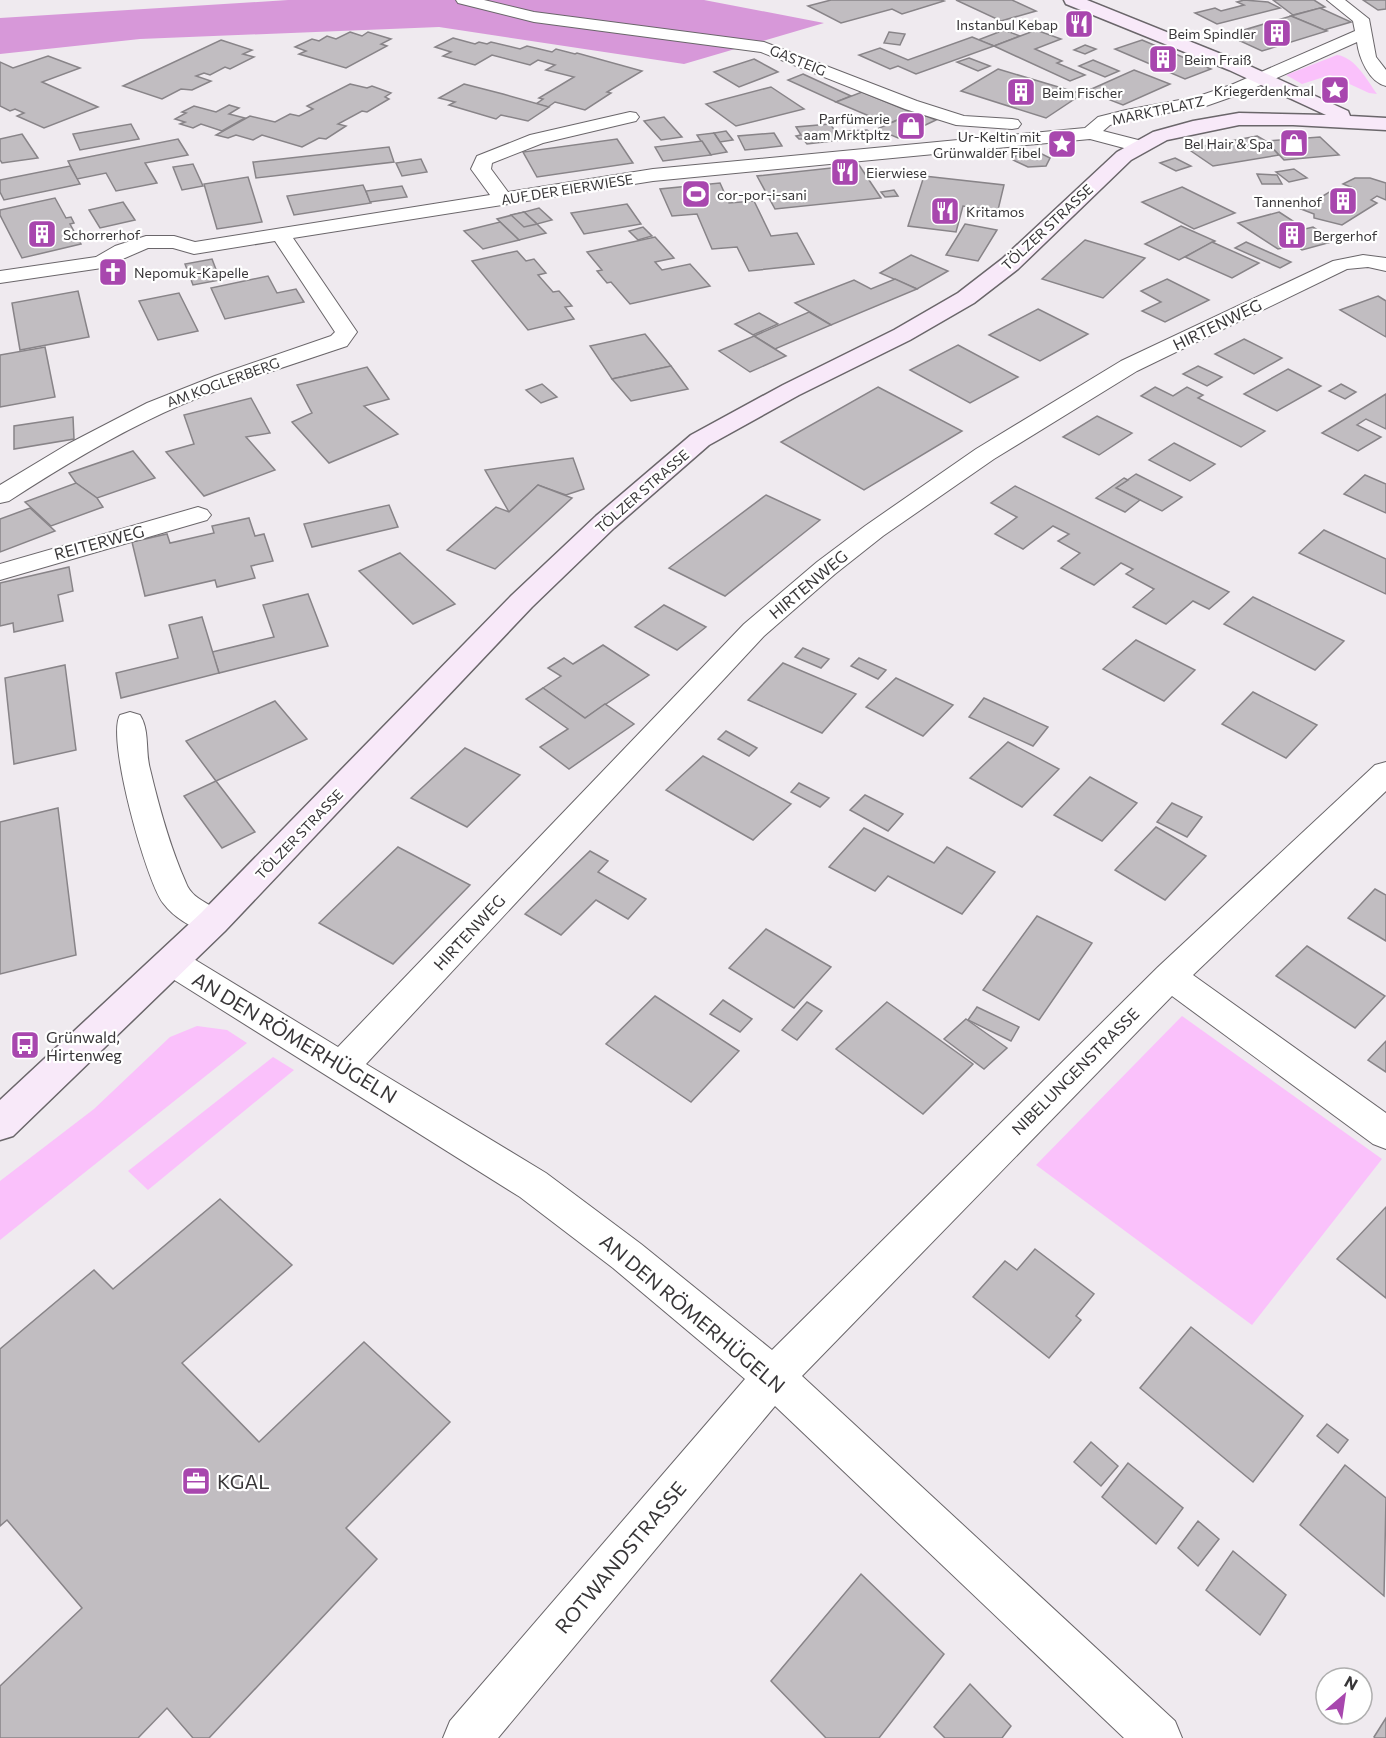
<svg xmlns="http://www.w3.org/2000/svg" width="1386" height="1738" font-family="Commissioner,sans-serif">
  <rect width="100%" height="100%" fill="#efeaef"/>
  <g fill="#fac1fb">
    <path d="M1337 55C1355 57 1367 80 1377 94L1369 93 1330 75 1302 84 1286 75Z"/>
    <polygon points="1182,1016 1382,1159 1252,1325 1036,1165"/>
    <polygon points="197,1026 227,1030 247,1043 0,1240 0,1181 94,1109 170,1037"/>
    <polygon points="273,1057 294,1070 148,1190 128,1171"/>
  </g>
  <polygon fill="#d798d9" points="288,0 704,0 824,23 684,64 439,27 140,39 0,54 0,18"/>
  <g fill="#c1bdc1" stroke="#888488" stroke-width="1.5">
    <polygon points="831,0 941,0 944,1 902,14 892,9 841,23 808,6"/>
    <polygon points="956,0 1012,0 1036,11 1001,21"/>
    <polygon points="1244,0 1268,2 1280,8 1217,24 1195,13 1215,8 1221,11 1244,5 1237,2"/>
    <polygon points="1273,0 1314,0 1325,7 1293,15"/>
    <polygon points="1363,0 1386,0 1386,9 1378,10"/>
    <polygon points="1320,8 1351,22 1324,30 1291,16"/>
    <polygon points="1291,16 1327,31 1262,51 1227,35"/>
    <polygon points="1078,20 1091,25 1081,29 1067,24"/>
    <polygon points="1004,30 1020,36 994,46 978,40"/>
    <polygon points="1036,30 1061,39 1035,49 1062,61 1057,63 1085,75 1070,81 994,46"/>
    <polygon points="350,32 362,36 368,32 391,39 381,44 387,46 346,68 299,54 306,51 295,47 312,39 319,41 327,36 336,39"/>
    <polygon points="889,32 905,34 900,45 884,43"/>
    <polygon points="972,37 994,46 916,74 898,66 890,69 859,55 880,48 908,60"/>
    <polygon points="453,38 475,44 479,42 487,44 491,42 520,49 527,46 552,52 556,49 575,54 577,53 642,71 607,92 611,93 585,110 555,102 548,107 536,104 543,99 539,98 574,77 546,70 555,65 538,60 530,65 492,55 475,65 443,56 451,52 435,47"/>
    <polygon points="221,40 252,50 243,54 254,57 230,69 225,67 210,75 204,73 196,76 211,81 192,90 181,89 162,99 123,86"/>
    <polygon points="1142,40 1211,69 1185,79 1115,49"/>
    <polygon points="1085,45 1096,49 1085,54 1074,50"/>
    <polygon points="48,56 80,68 42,82 98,107 44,128 17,116 24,113 15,109 10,111 0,106 0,62 13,68"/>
    <polygon points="969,58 990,66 978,71 957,62"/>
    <polygon points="754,59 778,72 739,87 714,72"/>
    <polygon points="1093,60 1119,71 1105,77 1079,66"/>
    <polygon points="998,69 1082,94 1046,118 961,91"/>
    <polygon points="1134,70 1170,84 1123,105 1087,91"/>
    <polygon points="803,74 851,96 836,102 788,80"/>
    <polygon points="350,84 367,88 372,86 391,93 385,97 389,99 367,112 362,111 338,124 346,126 326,139 319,138 302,147 262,135 253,140 236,135 228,138 216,135 250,116 275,122 290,114 299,116 313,109 307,106"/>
    <polygon points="464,84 503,94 549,107 528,121 501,115 496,119 449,105 455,102 439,98"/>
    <polygon points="771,87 804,109 736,126 706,104"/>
    <polygon points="862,92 913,113 888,124 836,102"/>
    <polygon points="229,105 239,108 229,114 245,118 222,131 201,124 193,128 180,124 185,122 175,119 186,113 182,112 194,106 216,112"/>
    <polygon points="916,112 936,120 898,138 877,129"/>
    <polygon points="664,117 682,137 661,140 644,121"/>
    <polygon points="131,124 139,139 80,150 73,134"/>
    <polygon points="830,124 836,132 846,131 851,139 807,144 803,139 799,139 796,136 801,135 796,127"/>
    <polygon points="867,130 877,139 853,140 848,131"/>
    <polygon points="726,131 733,140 720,142 714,133"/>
    <polygon points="714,133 720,142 727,152 710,155 697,135"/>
    <polygon points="774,133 782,146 745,150 738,136"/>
    <polygon points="22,134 38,158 2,163 0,160 0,139"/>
    <polygon points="1257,136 1266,141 1279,155 1213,166 1188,149"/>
    <polygon points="1320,137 1339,155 1284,160 1266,141"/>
    <polygon points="178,139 188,155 145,163 157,183 116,191 106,173 77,179 68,161"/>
    <polygon points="617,139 633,163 537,177 523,152"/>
    <polygon points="702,141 711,155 663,161 655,147"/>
    <polygon points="389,147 394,162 256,178 253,162"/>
    <polygon points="1036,151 1050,158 1046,166 1028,167 1013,160 1018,152"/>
    <polygon points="1175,158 1191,166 1176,171 1160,163"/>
    <polygon points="421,159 427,172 402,176 396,163"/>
    <polygon points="193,164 203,186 182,190 173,167"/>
    <polygon points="859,165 881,198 775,209 757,176"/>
    <polygon points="70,166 80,184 4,200 0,192 0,180"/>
    <polygon points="1294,169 1307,178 1289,182 1276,172"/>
    <polygon points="1257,174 1277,175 1282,184 1262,184"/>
    <polygon points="924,176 1004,185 998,210 963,206 956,232 908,226"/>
    <polygon points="248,177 262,222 217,229 204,184"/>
    <polygon points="1355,178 1370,178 1386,183 1386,200 1377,196 1371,200 1377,203 1342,225 1314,218 1314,214 1301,209 1304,208 1300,205 1305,202 1313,202 1336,188 1347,192 1353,188 1343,184"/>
    <polygon points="720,183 729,203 754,201 771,236 797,233 814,264 749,271 737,247 712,249 697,214 672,216 660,189"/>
    <polygon points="363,185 371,203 294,215 287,196"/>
    <polygon points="402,186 407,197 370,202 366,191"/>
    <polygon points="1182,187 1235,213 1194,229 1142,202"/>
    <polygon points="894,190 898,196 885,197 881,192"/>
    <polygon points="55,198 66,218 71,217 74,223 70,224 81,244 22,258 0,215 0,210"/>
    <polygon points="123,202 135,220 100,228 89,210"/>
    <polygon points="627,204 641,224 584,234 571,213"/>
    <polygon points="539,208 552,220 537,224 524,212"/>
    <polygon points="524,212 537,224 546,233 519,240 497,219"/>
    <polygon points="524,212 537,224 524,227 511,215"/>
    <polygon points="1279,212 1305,229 1313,227 1335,241 1302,250 1295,245 1278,249 1238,223"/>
    <polygon points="500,222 519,240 483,249 464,231"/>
    <polygon points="965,224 997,230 978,261 946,255"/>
    <polygon points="1181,226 1215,241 1179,260 1145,244"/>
    <polygon points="643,227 652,236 638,240 629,231"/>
    <polygon points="655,237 674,258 655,262 662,270 690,264 710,286 630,304 611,282 607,283 597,271 602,270 587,252"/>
    <polygon points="1085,240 1145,258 1103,298 1042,279"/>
    <polygon points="1212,242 1259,263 1232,278 1185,257"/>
    <polygon points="1246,242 1291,262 1280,268 1235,248"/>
    <polygon points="517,251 526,261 534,259 546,273 538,275 553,292 559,291 572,306 565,307 574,319 528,330 472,261"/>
    <polygon points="911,255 948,271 917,289 880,273"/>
    <polygon points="212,259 220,280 193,285 185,264"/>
    <polygon points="268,276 277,293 296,289 304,302 225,319 211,288"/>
    <polygon points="895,279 917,289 831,325 795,303 854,280 871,289"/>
    <polygon points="1167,279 1209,300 1165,322 1142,311 1161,302 1141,291"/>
    <polygon points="78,291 89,337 20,350 12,303"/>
    <polygon points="179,293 198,331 158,340 139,301"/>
    <polygon points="1378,296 1386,301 1386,337 1340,310"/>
    <polygon points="1038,309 1088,334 1040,361 989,335"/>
    <polygon points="809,312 831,325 775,349 754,336"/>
    <polygon points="759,313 778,324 753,335 735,324"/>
    <polygon points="645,334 671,366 612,379 590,346"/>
    <polygon points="754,336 786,356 750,372 719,351"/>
    <polygon points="1244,339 1282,358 1254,374 1215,354"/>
    <polygon points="958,345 1018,377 970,403 910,370"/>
    <polygon points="45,347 55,397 0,407 0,355"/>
    <polygon points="671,366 688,389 631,401 612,379"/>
    <polygon points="1198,366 1222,377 1207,386 1183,374"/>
    <polygon points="367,367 389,399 364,406 398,434 329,463 292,422 312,413 297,385"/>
    <polygon points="1288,369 1321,386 1277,411 1244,394"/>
    <polygon points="542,384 557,397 541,403 526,390"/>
    <polygon points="1341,384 1356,392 1345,399 1329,391"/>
    <polygon points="878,387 962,431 864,490 781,442"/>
    <polygon points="1155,387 1173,396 1187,387 1203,395 1198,398 1265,431 1241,447 1141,396"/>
    <polygon points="1386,394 1386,429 1366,419 1357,425 1381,437 1358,451 1322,433"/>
    <polygon points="251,398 270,433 246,437 275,470 204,496 166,452 194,444 184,415"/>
    <polygon points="1097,416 1132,433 1099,455 1063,437"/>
    <polygon points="73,417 74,439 14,449 14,426"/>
    <polygon points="1174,443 1215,464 1190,481 1149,460"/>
    <polygon points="133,451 155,478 97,498 76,483 69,473"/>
    <polygon points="573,458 584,489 566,495 538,485 509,512 485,470"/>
    <polygon points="1136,474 1182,497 1162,511 1116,488"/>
    <polygon points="1365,475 1386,484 1386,513 1344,494"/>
    <polygon points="1124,478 1128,480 1116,488 1140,500 1125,512 1096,498"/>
    <polygon points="76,483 97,498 103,507 51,526 25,502"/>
    <polygon points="538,485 572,498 495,569 447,550 496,507 509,512"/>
    <polygon points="1015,486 1229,592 1209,609 1193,601 1166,624 1133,607 1154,589 1126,574 1133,569 1121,563 1094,585 1061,568 1080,553 1058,541 1069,534 1053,526 1023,549 995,534 1017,517 991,503"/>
    <polygon points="766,495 820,520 725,596 669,568"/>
    <polygon points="389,505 398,527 312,547 304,524"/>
    <polygon points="30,508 55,531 0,552 0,519"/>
    <polygon points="249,518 255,536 264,534 273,561 251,566 255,578 217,587 215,580 145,596 132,542 167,534 170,543 214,533 212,526"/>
    <polygon points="1324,530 1386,559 1386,594 1299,553"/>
    <polygon points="400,553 455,604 413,624 359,571"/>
    <polygon points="69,567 73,591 58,595 63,621 14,632 13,623 0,626 0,583"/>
    <polygon points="308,594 328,646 219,673 212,652 274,637 263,605"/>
    <polygon points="1253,597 1344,641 1315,670 1224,624"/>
    <polygon points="664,605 706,627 677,650 635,627"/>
    <polygon points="202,617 219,673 121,698 116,673 178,658 169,625"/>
    <polygon points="1136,640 1195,670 1164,701 1103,669"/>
    <polygon points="603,645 649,675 585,718 543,688 561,676 548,668 564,658 573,664"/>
    <polygon points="803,648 829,659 821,668 795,657"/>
    <polygon points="859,658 886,670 878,679 851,666"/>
    <polygon points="783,663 856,694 822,733 748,700"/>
    <polygon points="65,665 76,750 14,764 5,678"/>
    <polygon points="896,678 953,705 923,736 866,707"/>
    <polygon points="543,688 585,718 605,704 634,724 569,769 540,747 568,729 526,699"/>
    <polygon points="1253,692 1317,725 1286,758 1222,724"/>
    <polygon points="984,698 1048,727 1033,746 969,717"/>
    <polygon points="275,701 307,739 216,781 186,741"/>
    <polygon points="726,731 757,748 749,756 718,739"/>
    <polygon points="1008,742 1059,769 1022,807 970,778"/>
    <polygon points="465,748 520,775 467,827 411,798"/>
    <polygon points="703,756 791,804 753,840 666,790"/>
    <polygon points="1090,777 1137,803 1102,841 1054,815"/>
    <polygon points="216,781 255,832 222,848 184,796"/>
    <polygon points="799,783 829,798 820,807 791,792"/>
    <polygon points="865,795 903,814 888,831 850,810"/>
    <polygon points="1172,803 1202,817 1187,837 1157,822"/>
    <polygon points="58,808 76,955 0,974 0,822"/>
    <polygon points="1156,827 1206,856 1165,900 1115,870"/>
    <polygon points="864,828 934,863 947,847 995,872 962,914 888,876 875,891 829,867"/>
    <polygon points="398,847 470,885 393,964 319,923"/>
    <polygon points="590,851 608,861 598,872 646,899 628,919 596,900 561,935 525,914"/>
    <polygon points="1375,889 1386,895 1386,941 1348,918"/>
    <polygon points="1037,916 1092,943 1039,1020 983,990"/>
    <polygon points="766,929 831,967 794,1008 729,968"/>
    <polygon points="1307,946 1385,996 1355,1028 1276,976"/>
    <polygon points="655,996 739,1051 691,1102 606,1044"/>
    <polygon points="723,1000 752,1019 740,1032 710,1014"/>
    <polygon points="807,1002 822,1011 797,1040 782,1030"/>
    <polygon points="887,1002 973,1064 923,1114 836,1049"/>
    <polygon points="977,1007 1019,1027 1011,1041 968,1020"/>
    <polygon points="966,1019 1007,1048 984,1069 944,1039"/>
    <polygon points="1386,1041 1386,1072 1368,1060"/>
    <polygon points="220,1199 292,1265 182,1363 259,1442 364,1342 450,1422 346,1528 377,1559 209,1738 193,1738 167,1708 138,1738 0,1738 0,1686 82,1608 7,1520 0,1526 0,1349 94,1270 113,1289"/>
    <polygon points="1386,1207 1386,1298 1337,1259"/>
    <polygon points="1035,1249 1094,1294 1076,1316 1081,1320 1049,1358 973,1297 1005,1261 1017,1270"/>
    <polygon points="1191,1327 1303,1416 1253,1482 1140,1388"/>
    <polygon points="1327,1424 1348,1440 1338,1453 1317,1436"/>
    <polygon points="1091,1442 1118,1466 1101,1486 1074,1462"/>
    <polygon points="1128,1463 1183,1508 1156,1544 1102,1497"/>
    <polygon points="1345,1465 1386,1498 1384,1596 1300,1525"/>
    <polygon points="1198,1521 1219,1539 1198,1566 1178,1548"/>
    <polygon points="1233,1551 1286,1595 1260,1635 1206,1590"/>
    <polygon points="861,1574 944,1654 879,1738 826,1738 771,1681"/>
    <polygon points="970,1684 1011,1726 1002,1738 945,1738 934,1727"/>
    <polygon points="1386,1718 1386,1738 1375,1738 1374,1737"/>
  </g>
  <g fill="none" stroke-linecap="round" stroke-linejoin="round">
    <g stroke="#6a666a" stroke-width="2">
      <g id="minor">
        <polygon points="456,0 484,0 534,12 764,42 917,101 964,116 1012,119 1018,120 1021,124 1018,128 1012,129 956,125 905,109 761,52 534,22 458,3"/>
        <path d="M1327 0H1345L1369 19 1376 57 1386 70V86C1369 82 1359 58 1357 42L1243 93 1206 106 1128 120 1110 125 1103 131 1146 142 1148 146 1146 150 1139 152 1090 139 653 181 293 238 357 332 347 346C285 367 222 386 163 413 109 438 58 469 9 501L0 503V485L68 444 147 403 215 376 331 336 335 332 275 241 194 254 173 248H148L102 268 0 283V271L96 257 115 246 146 236H174L195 242 490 195 471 169 477 156 530 135 630 112 636 113 639 117 636 121 543 143 492 163 491 169 508 192 653 169 1085 128 1098 117 1126 110 1196 97 1231 85 1355 31 1353 21Z"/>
        <polygon points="1363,255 1386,258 1386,271 1368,267 1347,269 1137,371 994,459 883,536 835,574 764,636 366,1064 546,1173 641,1244 772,1350 1158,967 1375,765 1386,762 1386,791 1193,975 1386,1113 1386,1149 1373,1144 1172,996 802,1376 1175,1721 1182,1738 1124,1738 775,1406 498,1738 443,1738 450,1721 745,1379 613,1268 520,1197 160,971 155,962 160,953 172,949 184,953 338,1047 744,624 817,562 865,526 976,449 1121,361 1333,261"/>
        <polygon points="198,507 207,510 211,515 207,520 0,580 0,564"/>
        <path d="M130 712 140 715C150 731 145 751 150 769 159 807 170 847 186 883 194 904 220 904 229 922L224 931 213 935C194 929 175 919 163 903 146 880 106 738 120 715Z"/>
      </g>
    </g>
    <g stroke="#6a666a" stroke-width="3">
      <polygon id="secondary" points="1064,0 1087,0 1241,62 1348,111 1350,116 1386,118 1386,130 1293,125 1239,125 1167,140 1131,160 1018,269 974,303 910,340 799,395 709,445 614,528 532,607 225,931 13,1136 0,1140 0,1100 201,913 512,595 596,516 691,435 783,385 894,330 958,293 1002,259 1117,152 1153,132 1193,121 1239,113 1326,115 1229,70 1066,4"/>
    </g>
    <use href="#minor" fill="#fff" fill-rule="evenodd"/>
    <use href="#secondary" fill="#f8e9f9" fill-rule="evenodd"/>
  </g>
  <defs>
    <g id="restaurant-square" transform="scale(1.5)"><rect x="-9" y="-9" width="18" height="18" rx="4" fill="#a847ae" stroke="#fff"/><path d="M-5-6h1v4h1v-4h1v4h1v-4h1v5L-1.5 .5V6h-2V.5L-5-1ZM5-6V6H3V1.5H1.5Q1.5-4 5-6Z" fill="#fff"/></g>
    <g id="building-square" transform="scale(1.5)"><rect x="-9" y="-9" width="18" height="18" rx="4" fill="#a847ae" stroke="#fff"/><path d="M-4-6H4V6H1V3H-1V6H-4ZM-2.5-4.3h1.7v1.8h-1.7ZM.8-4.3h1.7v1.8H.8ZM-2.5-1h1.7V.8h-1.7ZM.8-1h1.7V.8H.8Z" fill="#fff"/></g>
    <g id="sight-square" transform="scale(1.5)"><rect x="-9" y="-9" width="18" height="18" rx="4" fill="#a847ae" stroke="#fff"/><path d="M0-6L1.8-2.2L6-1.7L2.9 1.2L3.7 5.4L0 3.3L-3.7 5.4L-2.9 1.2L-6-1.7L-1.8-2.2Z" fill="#fff"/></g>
    <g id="shop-square" transform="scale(1.5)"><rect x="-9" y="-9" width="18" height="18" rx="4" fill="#a847ae" stroke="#fff"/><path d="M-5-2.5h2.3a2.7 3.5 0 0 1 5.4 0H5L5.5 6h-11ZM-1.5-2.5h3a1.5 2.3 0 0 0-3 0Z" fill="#fff"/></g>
    <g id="stadium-square" transform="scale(1.5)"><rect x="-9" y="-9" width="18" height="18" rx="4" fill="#a847ae" stroke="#fff"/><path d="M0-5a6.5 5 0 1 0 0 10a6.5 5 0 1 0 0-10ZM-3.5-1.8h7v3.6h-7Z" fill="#fff"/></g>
    <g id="church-square" transform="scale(1.5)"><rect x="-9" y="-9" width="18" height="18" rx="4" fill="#a847ae" stroke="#fff"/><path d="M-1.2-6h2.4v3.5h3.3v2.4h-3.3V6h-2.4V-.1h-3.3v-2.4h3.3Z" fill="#fff"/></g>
    <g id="bus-square" transform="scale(1.5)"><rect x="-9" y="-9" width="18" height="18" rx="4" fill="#a847ae" stroke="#fff"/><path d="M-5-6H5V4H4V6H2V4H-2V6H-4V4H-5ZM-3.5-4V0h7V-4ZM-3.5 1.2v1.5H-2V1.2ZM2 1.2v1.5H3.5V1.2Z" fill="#fff"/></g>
    <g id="office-square" transform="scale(1.5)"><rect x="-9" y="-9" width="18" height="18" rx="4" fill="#a847ae" stroke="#fff"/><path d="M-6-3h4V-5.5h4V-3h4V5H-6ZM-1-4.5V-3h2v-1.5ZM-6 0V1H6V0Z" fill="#fff"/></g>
  </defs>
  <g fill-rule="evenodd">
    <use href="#restaurant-square" x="1079" y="24"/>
    <use href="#building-square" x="1277" y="33"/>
    <use href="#building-square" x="1163" y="59"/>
    <use href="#sight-square" x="1335" y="90"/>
    <use href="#building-square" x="1021" y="92"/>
    <use href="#shop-square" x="911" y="126"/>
    <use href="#shop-square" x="1294" y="143"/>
    <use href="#sight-square" x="1062" y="144"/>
    <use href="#restaurant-square" x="845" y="172"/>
    <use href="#stadium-square" x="696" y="194"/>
    <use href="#building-square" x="1343" y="201"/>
    <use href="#restaurant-square" x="945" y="211"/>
    <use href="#building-square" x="42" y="234"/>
    <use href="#building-square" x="1292" y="235"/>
    <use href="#church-square" x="113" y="272"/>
    <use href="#bus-square" x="25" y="1045"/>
    <use href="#office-square" x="196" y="1481"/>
  </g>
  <g text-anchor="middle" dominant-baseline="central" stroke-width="4.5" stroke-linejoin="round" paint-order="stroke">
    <g font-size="14" fill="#383638" stroke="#fff" text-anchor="start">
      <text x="1058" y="24" text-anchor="end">Instanbul Kebap</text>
      <text x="1256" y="33" text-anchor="end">Beim Spindler</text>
      <text x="1184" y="59">Beim Fraiß</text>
      <text x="1314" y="90" text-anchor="end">Kriegerdenkmal</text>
      <text x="1042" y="92">Beim Fischer</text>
      <text x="890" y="118" text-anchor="end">Parfümerie<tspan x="890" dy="16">aam Mrktpltz</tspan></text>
      <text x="1041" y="136" text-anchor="end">Ur-Keltin mit<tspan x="1041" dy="16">Grünwalder Fibel</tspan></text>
      <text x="1273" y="143" text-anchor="end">Bel Hair &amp; Spa</text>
      <text x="866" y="172">Eierwiese</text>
      <text x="717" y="194">cor-por-i-sani</text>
      <text x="1322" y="201" text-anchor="end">Tannenhof</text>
      <text x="966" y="211">Kritamos</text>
      <text x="63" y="234">Schorrerhof</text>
      <text x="1313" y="235">Bergerhof</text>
      <text x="134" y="272">Nepomuk-Kapelle</text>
    </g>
    <g font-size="14" fill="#383638" stroke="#fff">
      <text transform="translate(798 60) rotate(22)">GASTEIG</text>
      <text transform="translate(1158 110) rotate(-12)">MARKTPLATZ</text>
      <text transform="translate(567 189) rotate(-9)">AUF DER EIERWIESE</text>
      <text transform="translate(1047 227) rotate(-43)">TÖLZER STRASSE</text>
      <text transform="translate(223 382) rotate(-20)">AM KOGLERBERG</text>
      <text transform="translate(642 491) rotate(-41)">TÖLZER STRASSE</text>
      <text transform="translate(299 834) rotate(-46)">TÖLZER STRASSE</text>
    </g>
    <g font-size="16" fill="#383638" stroke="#fff">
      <text transform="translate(1217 324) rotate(-26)">HIRTENWEG</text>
      <text transform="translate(99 542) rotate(-15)">REITERWEG</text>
      <text transform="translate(808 584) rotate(-40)">HIRTENWEG</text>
      <text transform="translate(469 932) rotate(-47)">HIRTENWEG</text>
      <text transform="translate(1075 1071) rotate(-45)">NIBELUNGENSTRASSE</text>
    </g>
    <g font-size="16" fill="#383638" stroke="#fff" text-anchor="start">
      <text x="46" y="1036">Grünwald,<tspan x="46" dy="18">Hirtenweg</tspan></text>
    </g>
    <g font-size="20" fill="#383638" stroke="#fff">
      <text transform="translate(295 1037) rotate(31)">AN DEN RÖMERHÜGELN</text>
      <text transform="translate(693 1313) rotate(40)">AN DEN RÖMERHÜGELN</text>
      <text transform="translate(620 1557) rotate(-50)">ROTWANDSTRASSE</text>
    </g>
    <g font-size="20" fill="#383638" stroke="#fff" text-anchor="start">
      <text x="217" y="1481">KGAL</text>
    </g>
  </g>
  <g transform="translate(1344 1696) rotate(29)"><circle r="28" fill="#ffffff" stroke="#afafaf" stroke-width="1.5"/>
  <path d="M0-4.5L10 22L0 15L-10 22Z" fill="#a847ae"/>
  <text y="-9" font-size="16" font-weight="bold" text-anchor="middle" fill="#383638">N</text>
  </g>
</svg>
